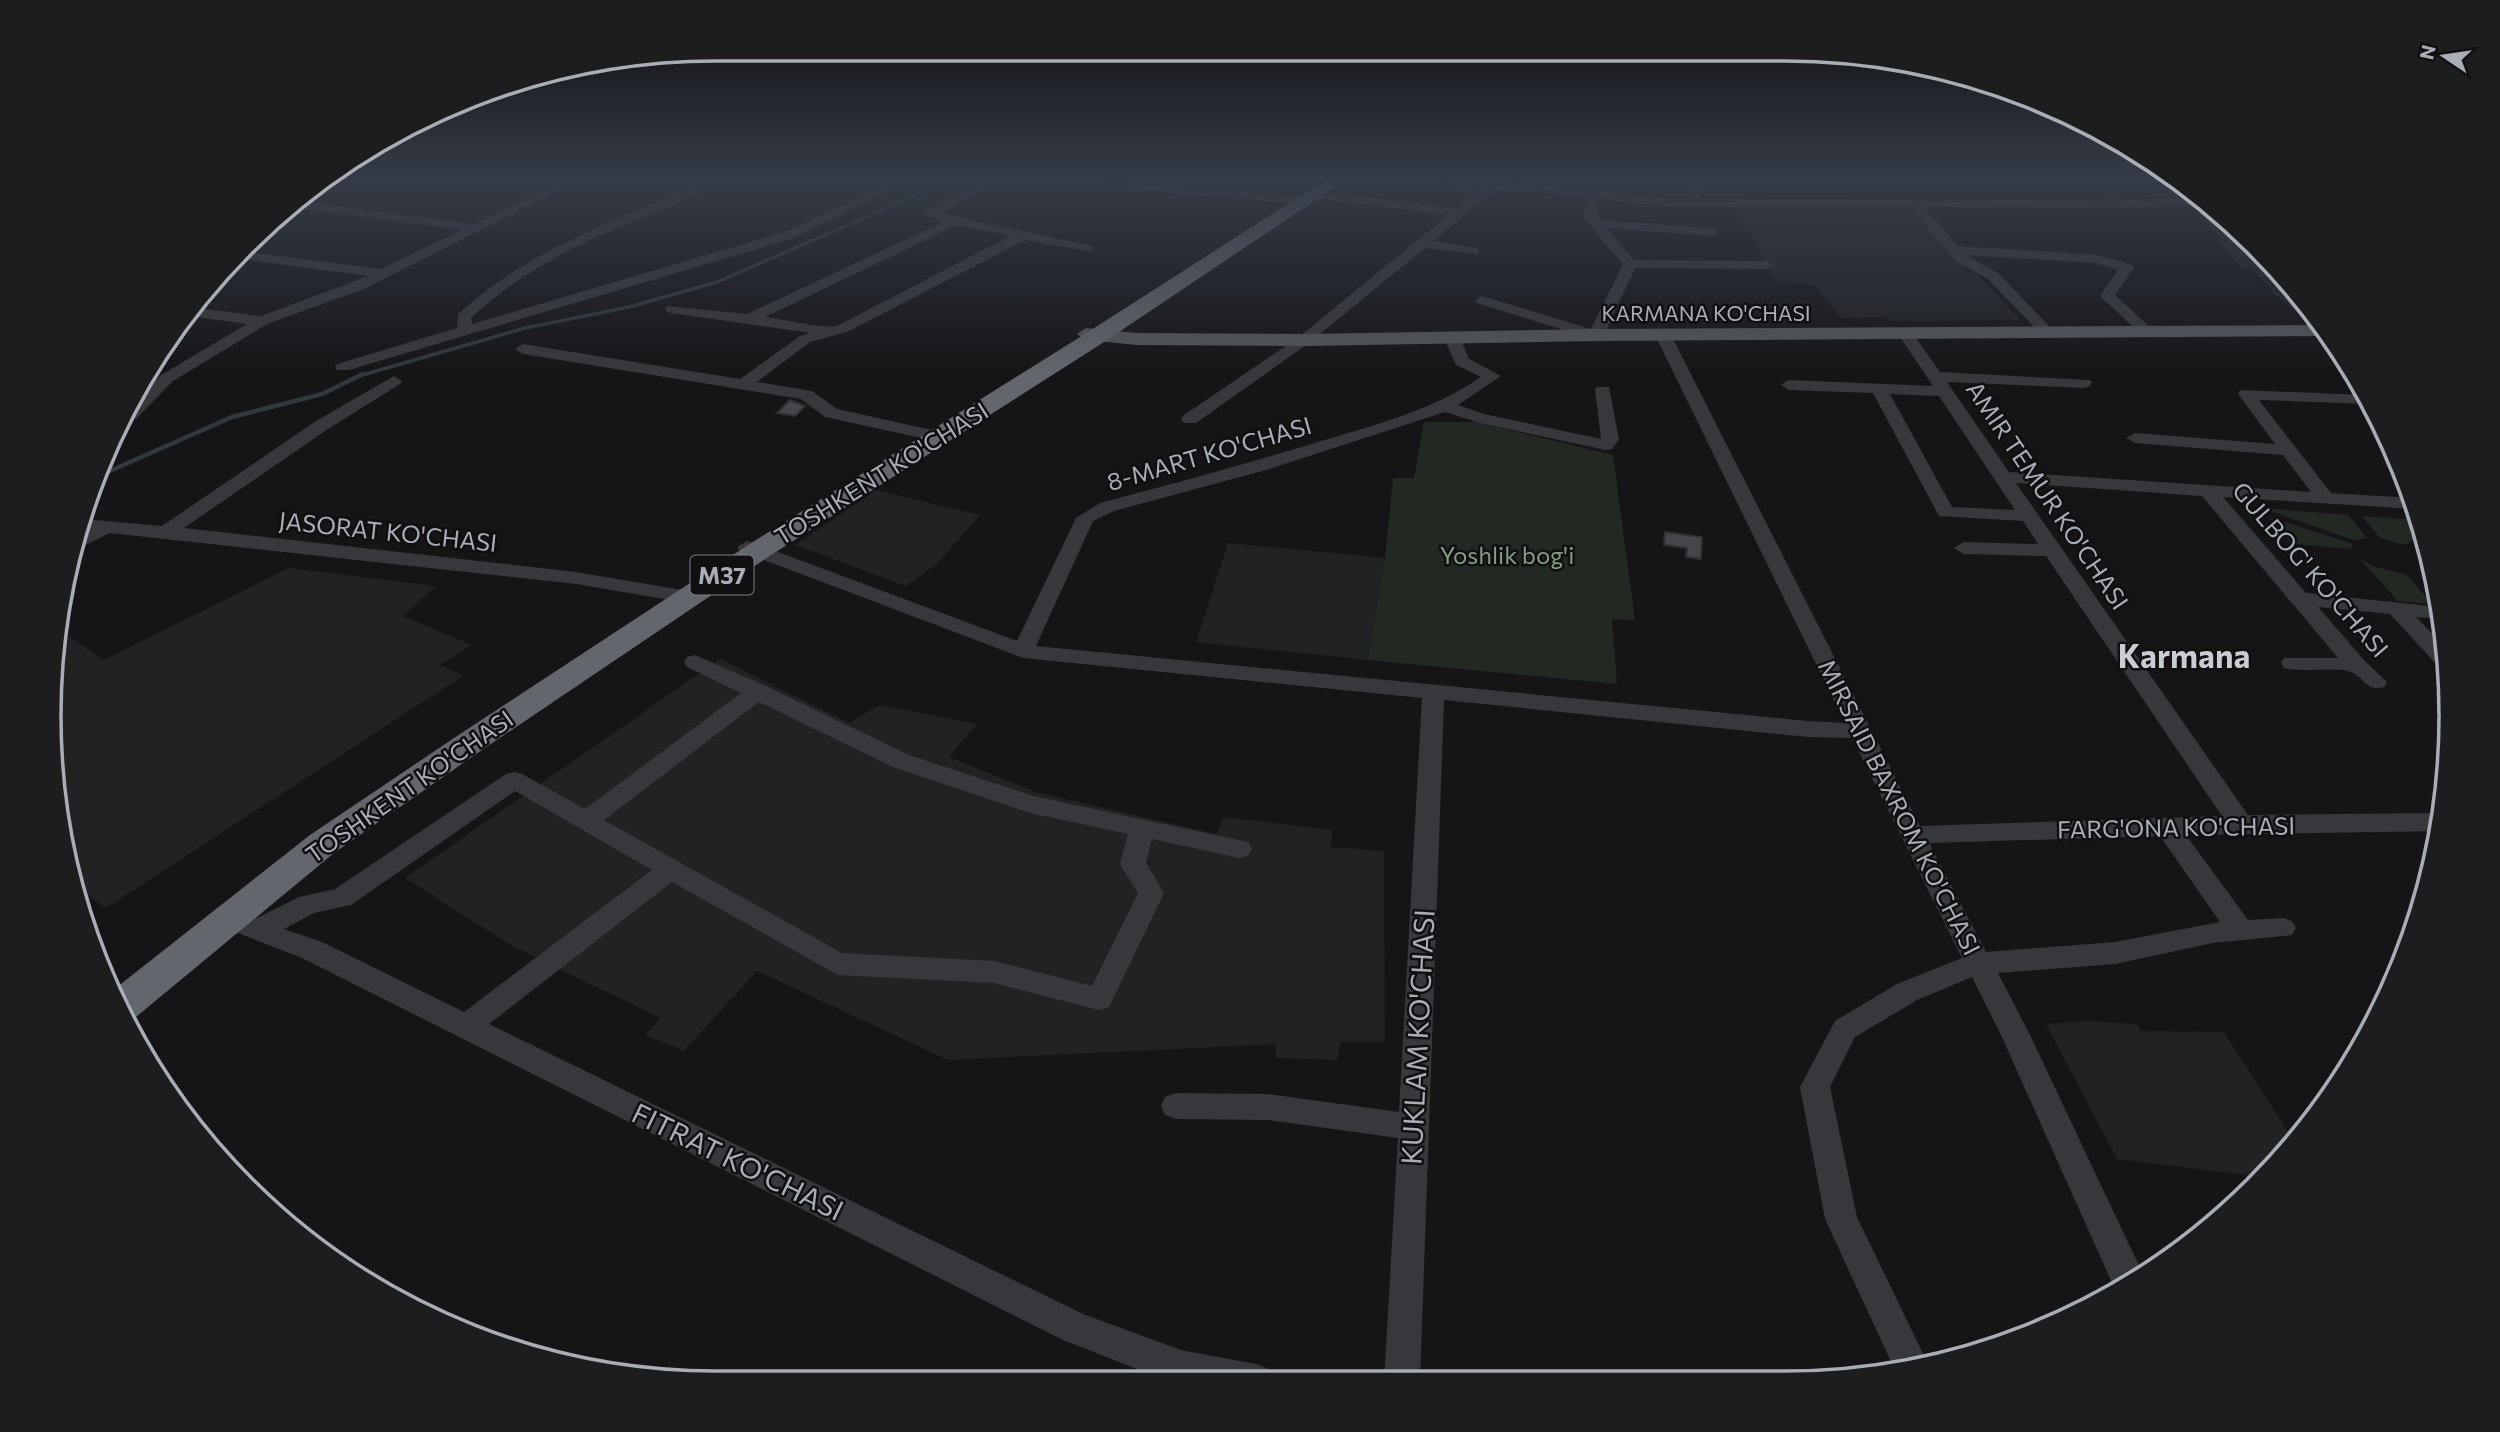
<svg xmlns="http://www.w3.org/2000/svg" width="2500" height="1432" font-family="Commissioner,sans-serif">
  <rect width="100%" height="100%" fill="#151517"/>
  <g fill="#212224">
    <polygon points="1731,203 1905,205 1967,271 1978,275 2020,320 1889,321 1885,317 1841,318 1815,286 1775,280"/>
    <polygon points="2204,221 2230,223 2255,244 2319,321 2312,322 2275,295 2251,268 2240,268"/>
    <polygon points="876,490 980,515 937,564 906,586 795,545"/>
    <polygon points="1228,543 1385,558 1368,660 1196,642"/>
    <polygon points="289,568 436,586 403,616 472,645 440,665 463,676 106,908 81,891 50,759 63,632 104,660"/>
    <polygon points="720,659 850,723 879,705 977,724 949,757 1036,792 1216,834 1224,817 1332,830 1331,847 1384,851 1385,1042 1341,1042 1337,1060 1276,1058 1275,1044 948,1060 757,971 684,1051 645,1035 660,1018 512,946 405,878"/>
    <polygon points="2088,1021 2137,1024 2141,1031 2224,1032 2294,1141 2264,1177 2117,1159 2046,1024"/>
  </g>
  <g fill="#222922">
    <polygon points="1424,422 1476,422 1613,455 1635,620 1612,619 1617,684 1368,660 1385,558 1393,478 1414,478"/>
    <polygon points="2262,508 2348,515 2367,538 2353,540"/>
    <polygon points="2362,516 2418,520 2423,536 2404,545 2380,538"/>
    <polygon points="2269,517 2353,544 2352,549 2292,544"/>
    <polygon points="2359,558 2375,567 2407,575 2432,604 2398,601"/>
  </g>
  <g fill="none" stroke-linecap="round" stroke-linejoin="round">
    <polyline stroke="#30393e" stroke-width="3.5" points="359,376 525,328 629,307 717,282 961,176"/>
    <polyline stroke="#30393e" stroke-width="4.5" points="103,474 232,417 322,394 363,374"/>
  </g>
  <g fill="#44464a" stroke="#2f3033" stroke-width="2">
    <polygon points="790,400 805,406 795,416 777,413"/>
    <polygon points="1665,532 1702,537 1701,559 1686,557 1687,548 1664,545"/>
  </g>
  <g fill="none" stroke-linecap="round" stroke-linejoin="round">
    <g fill="#37383b" fill-rule="evenodd">
      <polygon points="512,175 570,177 590,175 364,289 267,324 173,381 136,419 128,420 138,398 161,375 247,324 189,316 196,308 261,316 368,276 242,259 249,252 381,269 461,230 291,207 297,201 474,224 557,183 518,179"/>
      <path d="M714 175H729C709 194 654 212 627 224 569 248 517 275 471 318L472 324 784 232 907 175H922L794 238 349 370H337L335 367 337 364 457 328 458 314C536 243 622 221 714 175Z"/>
      <path d="M975 175H1026L1310 197V192L1315 191 1457 208 1474 194 1389 179 1383 175H1408L1481 188 1490 183 1496 186 1518 182 1669 199H1687L1694 175H1706L1700 199 2108 200 2096 181V175H2108V181L2121 200 2199 198 2208 205 2117 208 1923 207 1958 246 2098 255 2132 265 2134 268 2115 295 2152 329 2155 332 2152 335H2142L2100 296 2118 270 2097 263 1966 255 1998 273 2053 330 2056 333 2053 336H2043L1988 279 1957 262 1909 207H1669L1601 199 1597 207 1600 220 1712 228 1719 232 1712 236 1607 228 1634 260 1767 261 1774 265 1767 269 1635 268 1604 335 1596 340 1477 303 1475 300 1482 296 1591 329 1623 264 1584 218 1585 207 1589 198 1518 190 1488 195 1433 241 1478 248V254L1425 248 1309 343 1196 423H1184L1181 419 1184 415 1299 337 1448 215 1313 198V203L1308 204 999 180 940 213 1092 246V252L1025 240 847 332 810 342 757 382 812 391 837 409 932 430 935 434 932 438 926 439 825 417 801 399 523 354 515 349 523 344 740 379 800 336 811 333 672 313 667 312 665 309 667 306 747 314 943 222 923 215 932 206 983 179ZM957 225 1010 236 837 326C824 329 782 319 765 317Z"/>
      <path d="M1906 329 1911 331 1940 372 2090 380 2092 383 2090 386 2084 388 1947 382 2009 472 2311 492 2283 455 2135 443 2126 438 2135 433 2275 444 2238 394 2240 390 2365 395 2370 404 2259 400 2331 493 2412 498 2415 509 2223 497 2306 593 2440 607 2441 619 2416 617 2444 646 2446 666 2437 665 2390 614 2318 607 2364 660 2387 682 2384 687C2366 692 2365 678 2351 672 2337 666 2302 673 2284 668L2281 663 2284 658H2338L2202 496 2016 483 2248 815 2441 813 2440 831 2186 835 2248 920 2283 918 2292 921 2296 928 2292 935 2213 943 2115 964 1998 973 2029 1033 2143 1274 2117 1294 2001 1035 1972 977 1917 1000 1855 1037 1830 1087 1857 1217 1927 1362 1894 1368 1825 1219 1800 1087 1835 1021 1897 984 1962 958 1852 738 1808 737 1444 700 1420 1382H1384L1398 1138 1269 1120 1176 1119 1165 1115 1161 1106 1165 1097 1176 1093 1269 1094 1399 1112 1422 698 1023 658 740 551 737 547 747 541 754 543 1017 641 1076 518 1100 503C1177 483 1253 462 1328 439 1382 423 1434 409 1481 377L1456 365 1444 338 1452 333 1460 338 1469 359 1501 376 1458 405 1484 414 1601 439 1595 390 1597 387H1609L1619 439 1612 449 1606 450 1480 423 1445 412 1266 470 1114 511 1093 521 1036 646 1808 721 1845 723 1655 335 1663 330 1671 335 1920 826 2222 816 2046 556 1964 554 1954 548 1964 542 2038 544 2023 521 1939 516 1873 393 1789 390 1781 385 1789 380 1933 386 1898 334ZM1890 394 1939 396 2015 510 1952 507ZM2160 836 2220 922 2115 942 1986 952 1929 843Z"/>
      <polygon points="394,376 402,381 400,384 328,429 184,528 576,572 688,591 695,593 698,597 695,601 688,603 576,584 110,533 71,552 75,537 85,531 78,530 83,519 162,526 316,421"/>
      <path d="M695 655 766 686 909 755 1033 796 1239 840 1248 842 1252 849 1248 856 1239 858 1152 839 1146 863 1164 893 1109 1007 1099 1010 994 983 838 975 672 882 489 1024 1083 1314 1181 1350 1256 1364 1269 1369 1274 1382H1170L1063 1340 302 958 218 925 214 918 218 911 227 908 257 918 299 897 335 889 506 774 514 772 522 774 585 809 741 693 687 667 684 662 687 657ZM759 702 893 767 1030 813 1128 834 1120 864 1138 893 1092 986 994 961 842 953 604 820ZM515 791 652 870 464 1012 322 942 284 929 314 913 351 905Z"/>
    </g>
    <polygon fill="#53555a" fill-rule="evenodd" points="2322,325 2331,336 1596,341 1304,346 1137,345 1086,340 1077,334 1086,328 1137,333 1304,334 1596,329"/>
    <polygon fill="#63666c" fill-rule="evenodd" points="1333,175 1353,175 1104,342 768,557 479,752 334,853 136,1017 130,1019 112,991 310,835 457,736 748,545 1088,332"/>
  </g>
  <linearGradient id="sky" x2="0" y2="1"><stop stop-color="#0c0c0d"/><stop offset="0.47" stop-color="#353b47"/><stop offset="1" stop-color="#353b47" stop-opacity="0"/></linearGradient>
  <rect width="2500" height="375" fill="url(#sky)"/>
  <g text-anchor="middle" dominant-baseline="central" stroke-width="5" stroke-linejoin="round" paint-order="stroke">
    <g font-size="21" fill="#a9aeb6" stroke="#101012">
      <text x="1706" y="312">KARMANA KO'CHASI</text>
    </g>
    <rect fill="#101012" stroke="#7b7f85" stroke-width="2" x="690.5" y="555.5" width="63" height="39" rx="5"/>
    <g font-size="23" font-weight="bold" fill="#a9aeb6">
      <text x="722" y="575">M37</text>
    </g>
    <g font-size="24" fill="#a9aeb6" stroke="#101012">
      <text transform="translate(1209 453) rotate(-16)">8-MART KO'CHASI</text>
      <text transform="translate(881 473) rotate(-32)">TOSHKENT KO'CHASI</text>
      <text transform="translate(2048 495) rotate(56)">AMIR TEMUR KO'CHASI</text>
      <text transform="translate(388 531) rotate(6)">JASORAT KO'CHASI</text>
      <text transform="translate(2311 569) rotate(49)">GULBOG' KO'CHASI</text>
      <text transform="translate(409 786) rotate(-35)">TOSHKENT KO'CHASI</text>
      <text transform="translate(1900 807) rotate(63)">MIRSAID BAXROM KO'CHASI</text>
      <text transform="translate(2176 827) rotate(-1)">FARG'ONA KO'CHASI</text>
    </g>
    <g font-size="24" fill="#839f81" stroke="#101012">
      <text x="1507" y="554">Yoshlik bog'i</text>
    </g>
    <g font-size="28" fill="#a9aeb6" stroke="#101012">
      <text transform="translate(1417 1037) rotate(-87)">KUKLAM KO'CHASI</text>
      <text transform="translate(738 1161) rotate(26)">FITRAT KO'CHASI</text>
    </g>
    <g font-size="32" font-weight="bold" fill="#c9ccd2" stroke="#101012">
      <text x="2184" y="655">Karmana</text>
    </g>
  </g>
  <path d="M0 0H2500V1432H0ZM716 61H1784A655 655 0 0 1 2439 716V716A655 655 0 0 1 1784 1371H716A655 655 0 0 1 61 716V716A655 655 0 0 1 716 61Z" fill="#1c1d1f" fill-rule="evenodd"/>
  <path fill="none" stroke="#a9aeb6" stroke-width="3.5" d="M716 61H1784A655 655 0 0 1 2439 716V716A655 655 0 0 1 1784 1371H716A655 655 0 0 1 61 716V716A655 655 0 0 1 716 61Z"/>
  <g transform="translate(2444 56) rotate(283)" stroke="#101012" stroke-width="5" paint-order="stroke">
  <path d="M0-5L12 26L0 18L-12 26Z" fill="#a9aeb6"/>
  <text y="-10" font-size="19" font-weight="bold" text-anchor="middle" fill="#a9aeb6">N</text>
  </g>
</svg>
